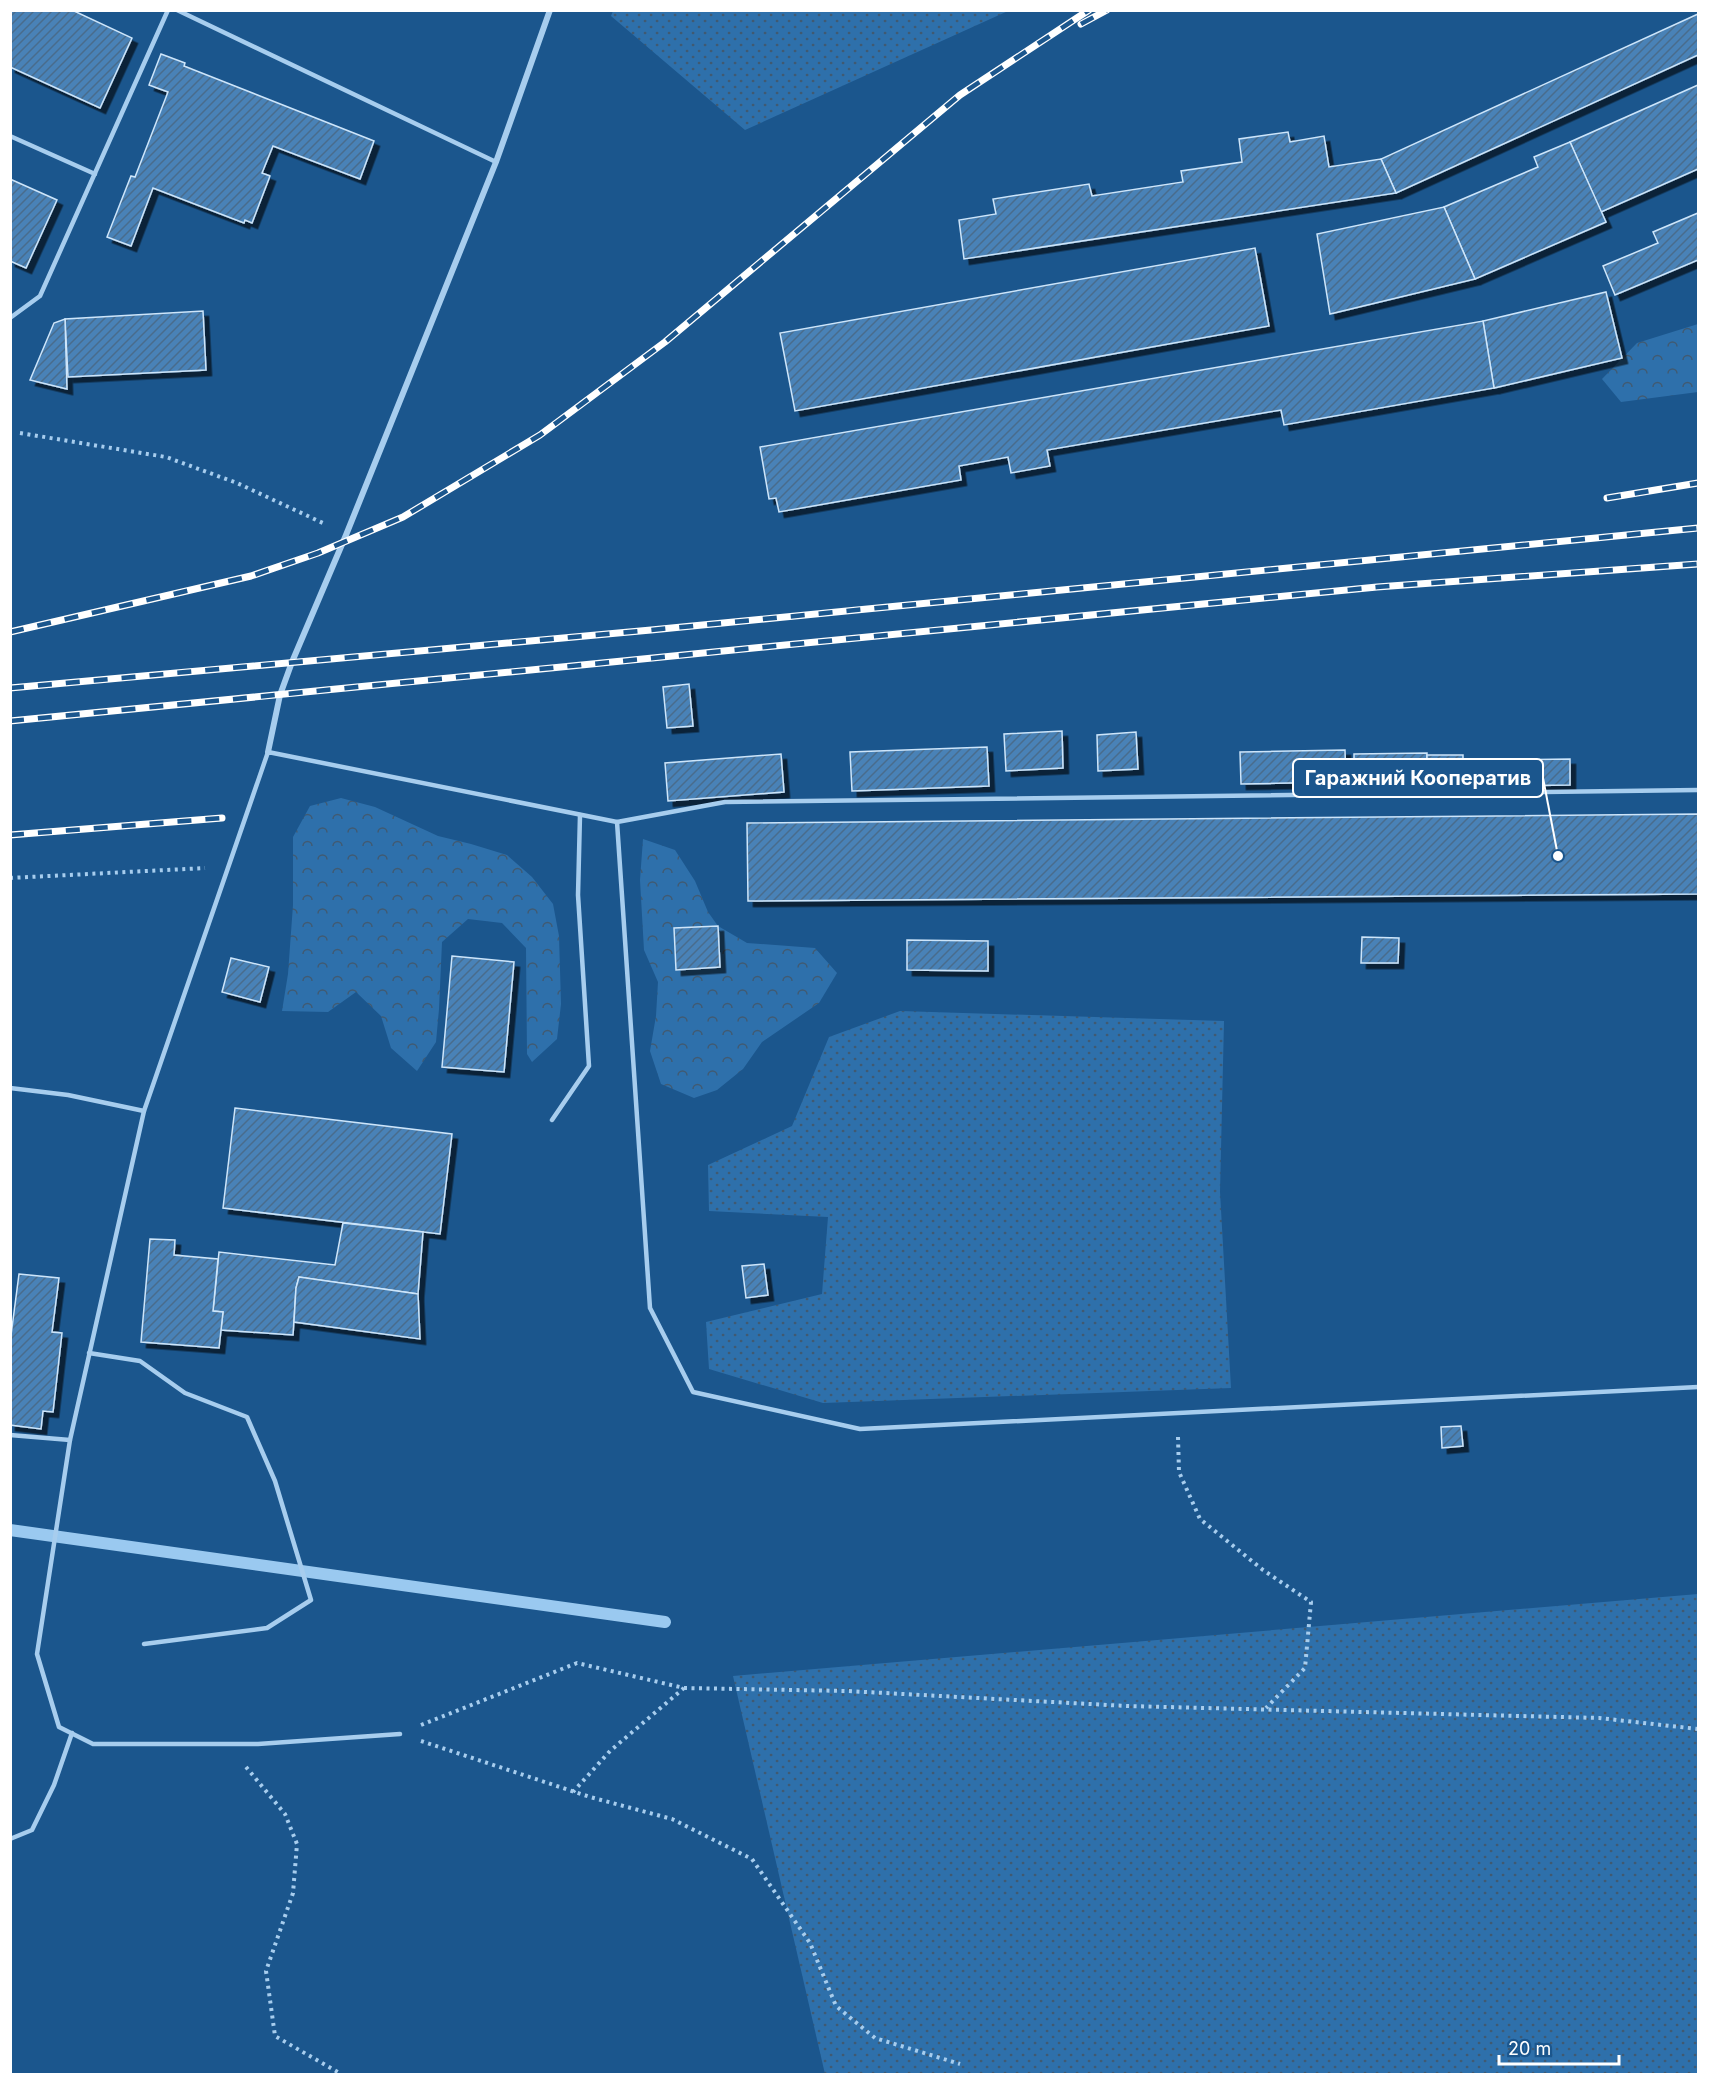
<svg xmlns="http://www.w3.org/2000/svg" width="1709" height="2085" font-family="Inter,sans-serif">
  <defs>
    <pattern id="grass-dots" width="8" height="8" patternUnits="userSpaceOnUse" patternTransform="scale(1.5)"><rect width="8" height="8" fill="#2e70ab"/><path d="M2 2h.1M6 6h.1" fill="none" stroke="#405a72" stroke-width="1.8" stroke-linecap="round"/></pattern>
    <pattern id="forest-crowns" width="20" height="18" patternUnits="userSpaceOnUse" patternTransform="scale(1.5)"><rect width="20" height="18" fill="#2e70ab"/><path d="M2 6a3 3 0 1 1 6 0M12 15a3 3 0 1 1 6 0" fill="none" stroke="#405a72"/></pattern>
    <pattern id="building-hatch" width="6" height="6" patternUnits="userSpaceOnUse" patternTransform="scale(1.5)"><rect width="6" height="6" fill="#4882b7"/><path d="M-1 1l2-2M0 6l6-6M5 7l2-2" fill="none" stroke="#4a6c8c"/></pattern>
    <filter id="shadow"><feDropShadow dx="5.5" dy="5.5" stdDeviation="0" flood-color="#0009"/></filter>
  </defs>
  <rect width="100%" height="100%" fill="#1b568d"/>
  <g fill="url(#grass-dots)">
    <polygon points="613,11 613,10 1008,11 745,130 611,16"/>
    <polygon points="900,1011 1224,1021 1220,1192 1231,1388 823,1403 709,1369 706,1322 822,1294 828,1217 709,1211 708,1165 792,1126 829,1037"/>
    <polygon points="1698,1594 1698,2074 825,2074 733,1676"/>
  </g>
  <g fill="url(#forest-crowns)">
    <polygon points="1698,324 1698,392 1621,402 1602,379 1637,343"/>
    <polygon points="341,798 375,807 438,836 471,844 507,855 532,877 553,904 559,936 561,1004 557,1039 532,1062 527,1054 526,948 502,923 468,919 442,942 439,1009 436,1042 417,1071 391,1048 381,1016 356,992 328,1012 282,1011 288,974 293,905 293,837 310,806"/>
    <polygon points="643,839 675,850 695,881 708,912 718,926 747,943 815,948 837,973 819,1003 762,1042 743,1069 717,1090 694,1098 661,1084 650,1051 656,1016 658,982 644,950 640,880"/>
  </g>
  <g fill="none" stroke-linecap="round" stroke-linejoin="round">
    <polyline stroke="#9ac9f0" stroke-width="12" points="10,1530 665,1622"/>
  </g>
  <g fill="url(#building-hatch)" stroke="#cde5fa" stroke-width="1.5" filter="url(#shadow)">
    <polygon points="10,10 72,10 132,38 100,108 10,67"/>
    <polygon points="1698,14 1698,55 1396,193 1381,159"/>
    <polygon points="161,54 185,63 184,66 374,141 360,179 273,146 262,173 270,176 252,223 245,220 244,223 153,188 131,246 107,237 131,176 135,177 168,92 149,85"/>
    <polygon points="1698,85 1698,169 1601,212 1570,142"/>
    <polygon points="1288,132 1290,142 1324,136 1329,167 1381,159 1396,193 964,259 959,220 996,214 993,199 1089,184 1092,196 1183,182 1181,171 1242,162 1239,139"/>
    <polygon points="1570,142 1606,222 1475,279 1444,207 1538,167 1534,157"/>
    <polygon points="10,179 57,200 26,268 10,261"/>
    <polygon points="1444,207 1475,279 1330,314 1317,234"/>
    <polygon points="1698,213 1698,260 1615,295 1603,266 1658,243 1653,232"/>
    <polygon points="1255,248 1269,326 795,411 780,333"/>
    <polygon points="1606,292 1622,358 1494,388 1483,321"/>
    <polygon points="203,311 206,370 68,377 65,319"/>
    <polygon points="65,319 67,389 30,380 54,323"/>
    <polygon points="1483,321 1494,388 1284,425 1281,410 1047,450 1050,466 1011,473 1008,457 959,466 961,480 779,512 776,498 769,499 760,447"/>
    <polygon points="689,684 693,726 667,728 663,687"/>
    <polygon points="1062,731 1063,768 1006,771 1004,734"/>
    <polygon points="1136,732 1138,769 1098,771 1097,735"/>
    <polygon points="987,747 989,786 852,791 850,752"/>
    <polygon points="1345,750 1346,782 1241,784 1240,752"/>
    <polygon points="1427,753 1427,780 1354,781 1354,754"/>
    <polygon points="781,754 784,792 668,801 665,763"/>
    <polygon points="1427,755 1463,755 1463,781 1427,780"/>
    <polygon points="1570,759 1570,785 1492,786 1492,760"/>
    <polygon points="1698,814 1698,894 748,901 747,823"/>
    <polygon points="718,926 720,967 676,970 674,928"/>
    <polygon points="1362,937 1399,938 1398,963 1361,963"/>
    <polygon points="907,940 988,941 988,971 907,970"/>
    <polygon points="452,956 514,962 504,1072 442,1067"/>
    <polygon points="231,958 269,967 260,1002 222,992"/>
    <polygon points="235,1108 452,1134 440,1234 223,1208"/>
    <polygon points="343,1223 423,1232 418,1294 299,1277 296,1288 293,1335 221,1330 223,1312 213,1311 219,1252 335,1265"/>
    <polygon points="150,1239 175,1240 174,1255 218,1259 213,1311 223,1312 219,1348 141,1342"/>
    <polygon points="764,1264 768,1295 746,1298 742,1266"/>
    <polygon points="19,1274 59,1278 52,1332 62,1333 53,1412 43,1411 41,1429 10,1425 10,1343"/>
    <polygon points="299,1277 418,1294 420,1339 294,1322 296,1288"/>
    <polygon points="1461,1426 1463,1446 1442,1448 1441,1427"/>
  </g>
  <g fill="none" stroke-linecap="round" stroke-linejoin="round">
    <g stroke="#a7cdee" stroke-width="4" stroke-dasharray="3 4.5" stroke-linecap="butt">
      <polyline points="20,433 166,457 237,483 325,524"/>
      <polyline points="10,878 205,868"/>
      <polyline points="1178,1437 1179,1472 1200,1519 1263,1570 1311,1602 1305,1668 1266,1708"/>
      <polyline points="684,1688 847,1691 1127,1706 1599,1718 1698,1729"/>
      <polyline points="421,1725 577,1663 684,1688 610,1751 573,1792"/>
      <polyline points="421,1741 590,1797 672,1819 752,1859 810,1943 836,2006 875,2038 960,2064"/>
      <polyline points="246,1767 285,1814 297,1844 293,1893 266,1971 275,2036 341,2074"/>
    </g>
    <g stroke="#a7cdee" stroke-width="4.5">
      <polyline points="177,10 496,162"/>
      <polyline points="10,136 95,174"/>
      <polyline points="10,318 40,296 168,10"/>
      <polyline points="617,822 650,1308 693,1392 860,1429 1698,1387"/>
      <polyline points="10,1088 68,1095 144,1111"/>
      <polyline points="552,1120 589,1066 578,895 580,815"/>
      <polyline points="89,1353 140,1361 185,1393 247,1417 275,1481 311,1600 267,1628 144,1644"/>
      <polyline points="10,1435 70,1440"/>
      <polyline points="400,1734 258,1744 93,1744 59,1727 37,1654 70,1440 144,1111 268,752 617,822 725,802 1698,790"/>
      <polyline points="10,1839 32,1830 54,1785 72,1733"/>
    </g>
    <polyline stroke="#a7cdee" stroke-width="6" points="268,752 280,695 292,662 346,535 496,162 550,10"/>
    <g stroke="#fff" stroke-width="7">
      <g id="rail">
        <polyline points="1081,24 1107,10"/>
        <polyline points="1607,498 1698,483"/>
        <polyline points="10,632 251,576 318,553 403,517 540,435 665,342 960,95 1089,10"/>
        <polyline points="10,688 651,630 1698,528"/>
        <polyline points="10,721 1377,587 1698,564"/>
        <polyline points="10,835 222,818"/>
      </g>
    </g>
    <use href="#rail" stroke="#1b568d" stroke-width="4.5" stroke-dasharray="14" stroke-linecap="butt"/>
  </g>
  <path fill="none" stroke="#fff" stroke-width="2" d="M1558 856L1543 778"/>
  <circle fill="#fff" stroke="#1b568d" stroke-width="2" cx="1558" cy="856" r="6"/>
  <rect fill="#1b568d" stroke="#fff" stroke-width="2" x="1293" y="759" width="250" height="38" rx="6"/>
  <g font-size="20" text-anchor="middle" font-weight="bold" fill="#fff">
    <text x="1418" y="785">Гаражний Кооператив</text>
  </g>
  <rect width="1709" height="2085" fill="none" stroke="#ffffff" stroke-width="24"/>
  <path d="M1499 2055v9h120v-9" fill="none" stroke="#ffffff" stroke-width="3"/>
  <text x="1508" y="2055" font-size="18" fill="#ffffff" stroke="#1b568d" stroke-width="4.5" paint-order="stroke">20 m</text>
</svg>
